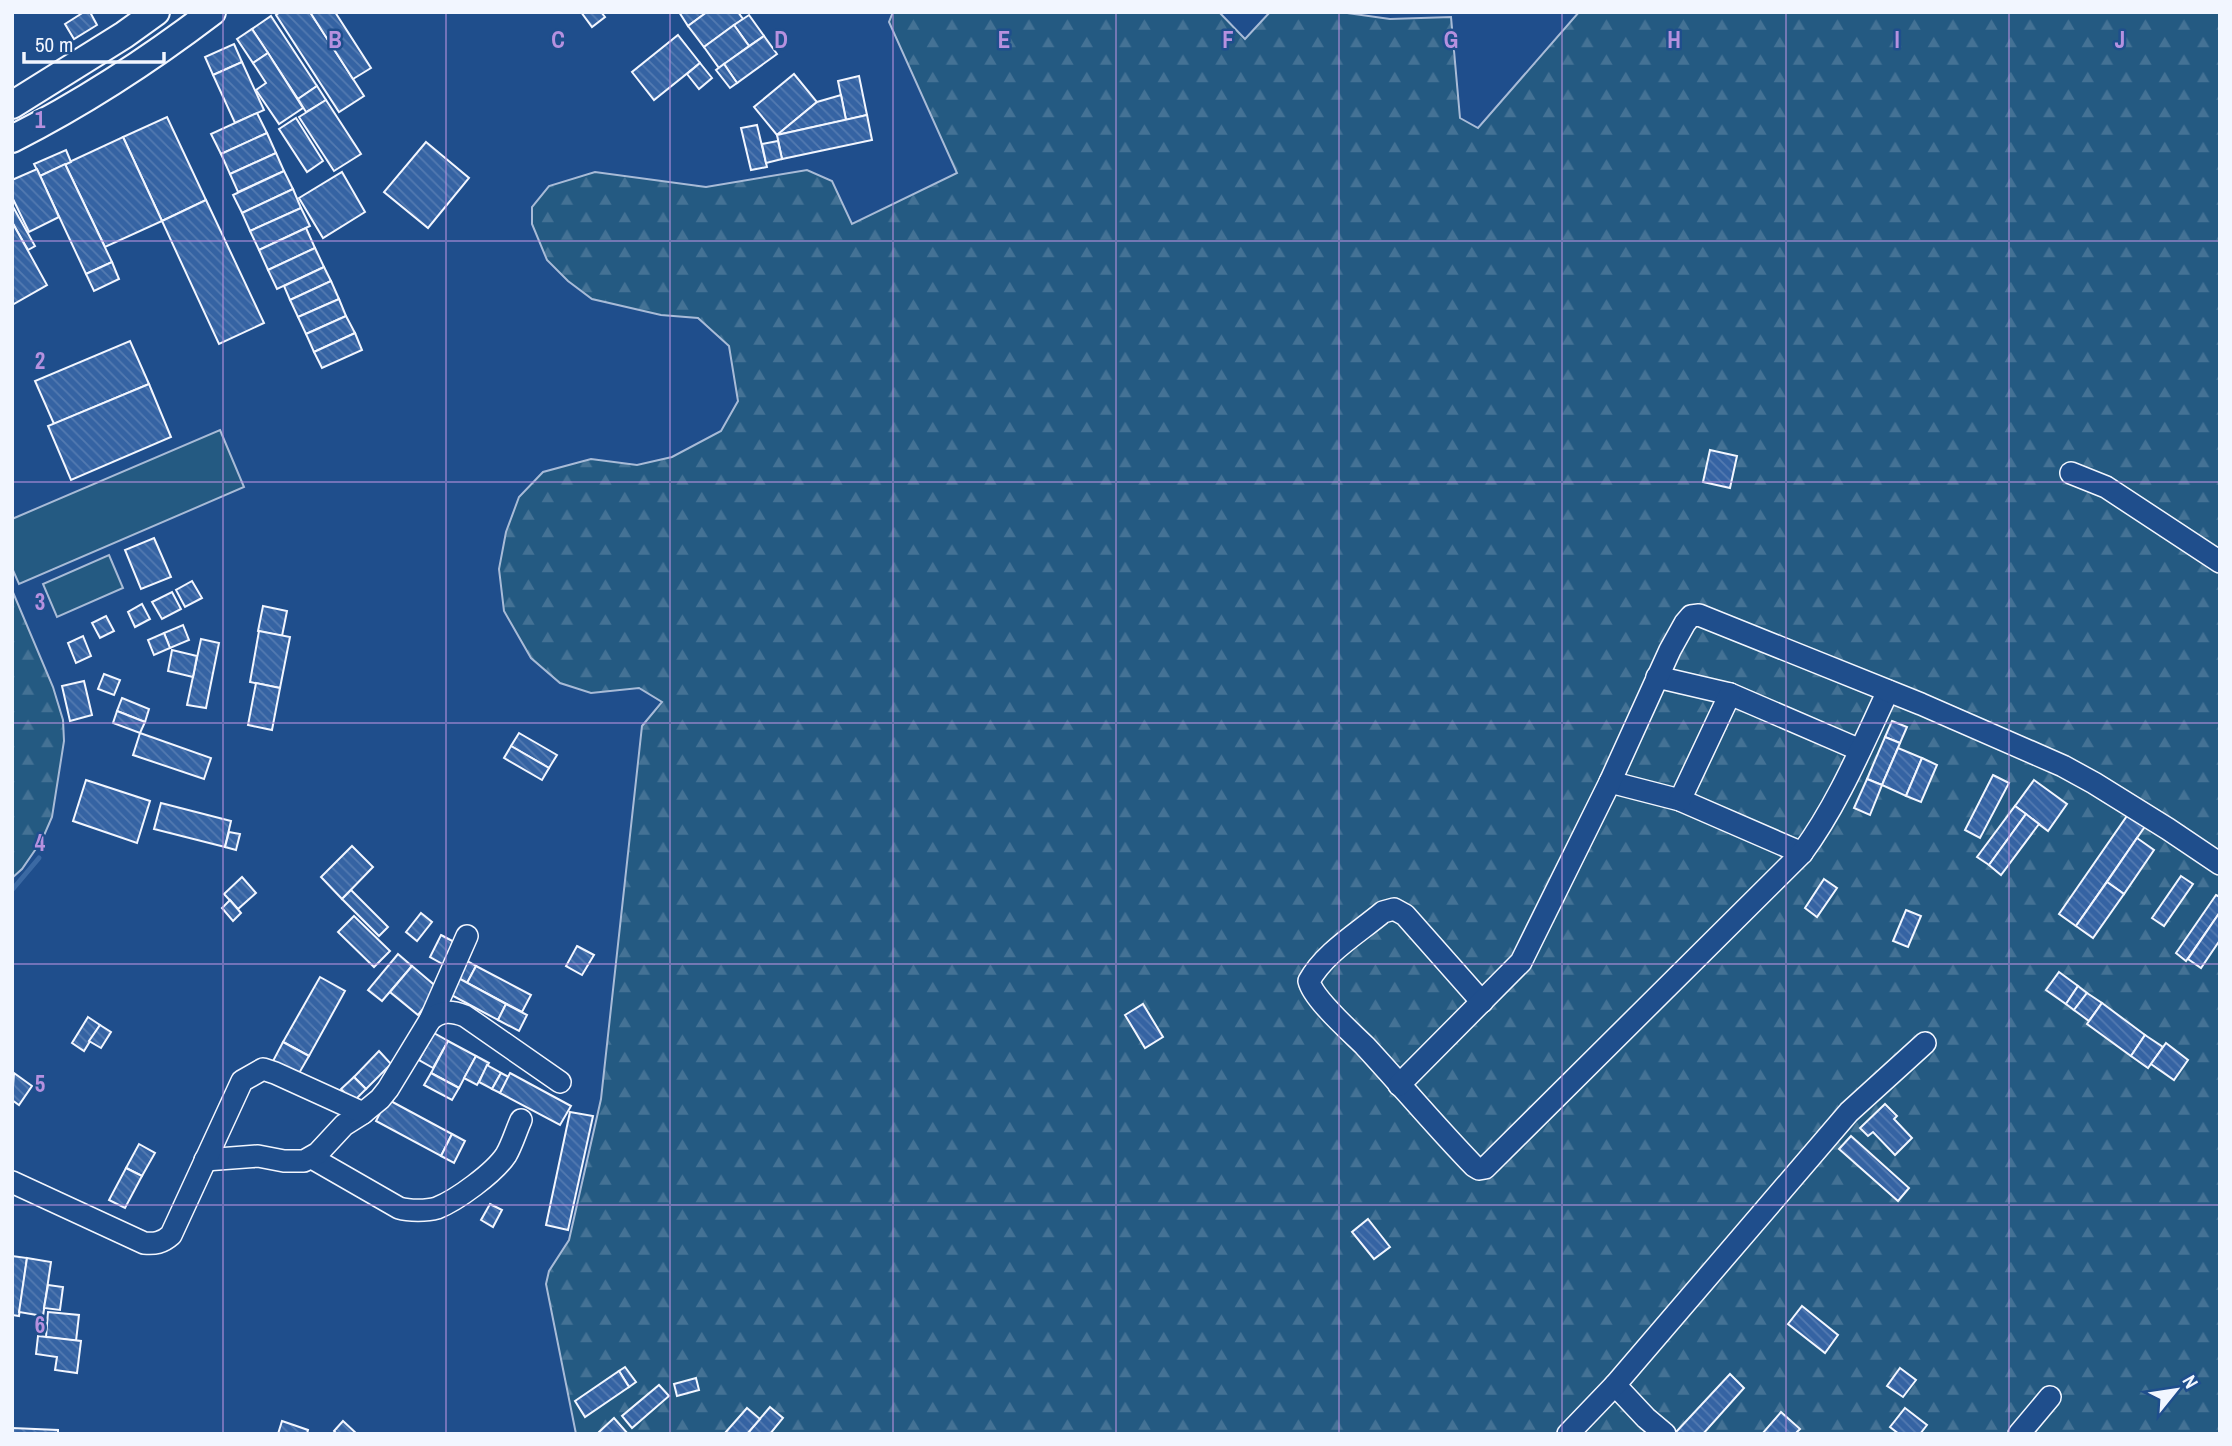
<svg xmlns="http://www.w3.org/2000/svg" width="2232" height="1446" font-family="'Archivo Narrow',sans-serif">
  <defs>
    <pattern id="forest-firs" width="22" height="20" patternUnits="userSpaceOnUse" patternTransform="scale(1.75)"><rect width="22" height="20" fill="#245a82"/><path d="M5 1l3.5 6h-7zM16 11l3.5 6h-7z" fill="#447295"/></pattern>
    <pattern id="building-back-hatch" width="6" height="6" patternUnits="userSpaceOnUse" patternTransform="scale(1.75)"><rect width="6" height="6" fill="#3563a3"/><path d="M-1 5l2 2M0 0l6 6M5-1l2 2" fill="none" stroke="#537ab1"/></pattern>
  </defs>
  <rect width="100%" height="100%" fill="#1f4e8c"/>
  <g fill="#245a82" stroke="#a8bbd7" stroke-width="2">
    <polygon points="220,430 244,487 19,584 12,568 12,519"/>
    <polygon points="109,555 123,588 57,617 43,584"/>
  </g>
  <g fill="url(#forest-firs)" stroke="#a8bbd7" stroke-width="2">
    <polygon points="893,12 1219,12 1245,39 1270,12 1340,12 1390,19 1451,17 1460,118 1478,128 1579,12 2220,12 2220,1434 576,1434 546,1284 549,1271 569,1240 601,1099 642,726 662,702 639,688 591,693 560,683 531,658 504,611 499,569 506,532 519,497 543,472 591,459 637,465 672,457 721,431 738,401 729,346 698,318 661,315 592,299 568,281 547,260 532,224 532,207 549,186 595,172 706,187 807,170 832,181 852,224 957,173 889,22"/>
    <polygon points="12,590 53,687 63,720 64,741 52,817 42,840 22,869 12,878"/>
  </g>
  <g fill="none" stroke-linecap="round" stroke-linejoin="round">
    <polyline stroke="#3b69a3" stroke-width="5" points="12,890 39,858"/>
  </g>
  <g fill="url(#building-back-hatch)" stroke="#f2f6ff" stroke-width="2">
    <polygon points="84,12 90,12 97,25 74,39 65,24"/>
    <polygon points="280,12 310,12 364,96 339,112 276,15"/>
    <polygon points="310,12 335,12 371,68 353,79"/>
    <polygon points="581,12 601,12 605,17 592,27"/>
    <polygon points="679,12 707,12 688,26"/>
    <polygon points="707,12 738,12 743,19 704,47 688,26"/>
    <polygon points="749,15 764,36 749,46 734,25"/>
    <polygon points="271,16 317,86 298,99 252,29"/>
    <polygon points="734,25 749,46 719,68 704,47"/>
    <polygon points="252,29 268,53 253,63 237,39"/>
    <polygon points="678,35 700,63 654,100 632,72"/>
    <polygon points="764,36 777,54 737,83 724,64"/>
    <polygon points="234,44 242,62 213,75 205,57"/>
    <polygon points="268,53 303,108 279,124 256,90 266,83 253,63"/>
    <polygon points="242,62 264,110 235,123 213,75"/>
    <polygon points="700,63 712,78 699,89 687,74"/>
    <polygon points="724,64 737,83 730,88 716,70"/>
    <polygon points="794,74 817,102 777,135 754,107"/>
    <polygon points="859,76 867,115 846,120 838,81"/>
    <polygon points="317,86 326,100 306,112 298,99"/>
    <polygon points="841,95 846,120 777,135 817,102"/>
    <polygon points="326,100 361,154 334,171 299,117"/>
    <polygon points="257,113 267,133 221,154 211,134"/>
    <polygon points="867,115 872,140 782,159 777,135"/>
    <polygon points="167,117 206,200 162,221 123,137"/>
    <polygon points="296,118 323,161 307,172 279,129"/>
    <polygon points="757,125 767,167 751,170 741,128"/>
    <polygon points="267,133 276,153 230,174 221,154"/>
    <polygon points="123,137 162,221 105,247 65,164"/>
    <polygon points="778,141 782,159 766,163 762,144"/>
    <polygon points="426,142 469,178 428,228 384,192"/>
    <polygon points="66,150 71,162 40,176 34,164"/>
    <polygon points="276,153 284,171 238,192 230,174"/>
    <polygon points="65,164 112,262 86,274 40,176"/>
    <polygon points="37,169 59,217 29,232 12,197 12,180"/>
    <polygon points="284,171 293,189 242,213 233,195"/>
    <polygon points="342,172 365,212 323,238 299,198"/>
    <polygon points="293,189 301,208 250,231 242,213"/>
    <polygon points="206,200 264,323 219,344 162,221"/>
    <polygon points="12,205 35,246 28,250 12,222"/>
    <polygon points="301,208 310,226 259,250 250,231"/>
    <polygon points="12,222 47,285 12,305"/>
    <polygon points="306,228 315,248 268,270 259,250"/>
    <polygon points="315,248 324,267 277,289 268,270"/>
    <polygon points="112,262 119,279 94,291 86,274"/>
    <polygon points="324,267 331,281 290,300 284,286"/>
    <polygon points="331,281 339,299 298,317 290,300"/>
    <polygon points="339,299 346,316 306,334 298,317"/>
    <polygon points="346,316 355,333 314,352 306,334"/>
    <polygon points="355,333 362,350 322,368 314,352"/>
    <polygon points="130,341 149,384 54,424 35,381"/>
    <polygon points="149,384 171,437 71,480 48,426"/>
    <polygon points="1710,450 1737,456 1730,488 1703,482"/>
    <polygon points="154,538 171,577 141,589 125,550"/>
    <polygon points="192,581 202,598 185,607 176,590"/>
    <polygon points="172,592 181,609 162,619 152,602"/>
    <polygon points="142,604 150,619 135,627 128,612"/>
    <polygon points="263,606 287,611 282,636 258,631"/>
    <polygon points="106,616 114,631 100,638 92,623"/>
    <polygon points="183,625 189,640 170,648 164,633"/>
    <polygon points="259,631 290,637 280,688 250,682"/>
    <polygon points="164,633 170,648 154,655 148,640"/>
    <polygon points="83,636 91,656 76,663 68,643"/>
    <polygon points="201,639 219,643 206,708 187,705"/>
    <polygon points="172,650 197,656 193,677 168,671"/>
    <polygon points="104,674 120,680 114,695 98,689"/>
    <polygon points="84,681 92,715 70,721 62,686"/>
    <polygon points="256,683 280,688 272,730 248,725"/>
    <polygon points="122,698 149,709 145,722 117,711"/>
    <polygon points="117,711 145,722 140,733 113,723"/>
    <polygon points="1892,721 1907,727 1900,743 1885,737"/>
    <polygon points="140,733 211,758 204,779 133,755"/>
    <polygon points="519,733 557,755 549,768 511,746"/>
    <polygon points="1885,737 1900,743 1882,785 1867,779"/>
    <polygon points="511,746 549,768 542,780 504,758"/>
    <polygon points="1898,748 1922,758 1906,796 1882,785"/>
    <polygon points="1922,758 1937,765 1921,802 1906,796"/>
    <polygon points="1993,775 2009,783 1980,838 1965,830"/>
    <polygon points="1867,779 1882,785 1870,815 1854,808"/>
    <polygon points="86,780 150,801 137,843 73,821"/>
    <polygon points="2034,780 2067,804 2048,831 2015,806"/>
    <polygon points="161,803 231,821 225,847 154,829"/>
    <polygon points="2015,806 2026,814 1989,865 1977,857"/>
    <polygon points="2129,813 2146,825 2076,926 2059,914"/>
    <polygon points="2026,814 2039,824 2001,875 1989,865"/>
    <polygon points="229,832 240,834 236,850 225,847"/>
    <polygon points="2137,838 2154,850 2124,894 2107,882"/>
    <polygon points="352,846 373,867 342,899 321,877"/>
    <polygon points="2181,876 2193,884 2164,926 2152,918"/>
    <polygon points="242,877 256,893 238,909 224,894"/>
    <polygon points="1824,879 1837,888 1817,917 1805,908"/>
    <polygon points="2107,882 2124,894 2093,938 2076,926"/>
    <polygon points="351,890 388,927 379,936 342,899"/>
    <polygon points="2216,895 2220,897 2220,912 2186,961 2176,953"/>
    <polygon points="230,900 241,913 233,921 222,908"/>
    <polygon points="1906,910 1921,916 1908,947 1893,941"/>
    <polygon points="2220,912 2220,940 2201,968 2188,959"/>
    <polygon points="421,913 432,922 417,941 406,932"/>
    <polygon points="354,916 390,951 374,967 338,932"/>
    <polygon points="441,935 460,945 448,967 430,957"/>
    <polygon points="577,946 594,955 582,975 566,966"/>
    <polygon points="398,954 412,966 382,1001 368,990"/>
    <polygon points="462,958 476,966 467,983 453,975"/>
    <polygon points="412,966 439,989 418,1015 390,992"/>
    <polygon points="476,966 531,995 522,1012 467,983"/>
    <polygon points="2059,972 2078,986 2066,1004 2046,990"/>
    <polygon points="453,975 506,1004 498,1020 444,991"/>
    <polygon points="320,977 345,991 309,1056 283,1042"/>
    <polygon points="2078,986 2087,993 2074,1010 2066,1004"/>
    <polygon points="2087,993 2102,1003 2089,1021 2074,1010"/>
    <polygon points="2102,1003 2145,1035 2131,1056 2087,1024"/>
    <polygon points="506,1004 527,1015 519,1031 498,1020"/>
    <polygon points="1143,1004 1163,1037 1145,1048 1125,1015"/>
    <polygon points="88,1017 100,1025 84,1051 72,1043"/>
    <polygon points="100,1025 111,1032 101,1048 89,1041"/>
    <polygon points="434,1033 448,1041 433,1068 419,1060"/>
    <polygon points="2145,1035 2163,1047 2148,1068 2131,1056"/>
    <polygon points="448,1041 476,1056 459,1088 431,1073"/>
    <polygon points="283,1042 309,1056 298,1075 273,1061"/>
    <polygon points="2166,1043 2188,1060 2174,1080 2151,1064"/>
    <polygon points="379,1051 391,1064 366,1089 354,1077"/>
    <polygon points="476,1056 489,1063 477,1085 464,1078"/>
    <polygon points="487,1065 501,1073 492,1089 479,1082"/>
    <polygon points="14,1073 32,1086 19,1105 12,1100"/>
    <polygon points="431,1073 459,1088 452,1100 424,1085"/>
    <polygon points="501,1073 509,1077 500,1093 492,1089"/>
    <polygon points="510,1073 571,1106 560,1125 500,1093"/>
    <polygon points="354,1077 366,1089 353,1102 341,1089"/>
    <polygon points="387,1099 452,1134 441,1156 376,1121"/>
    <polygon points="1885,1104 1897,1116 1894,1119 1912,1138 1895,1155 1873,1132 1868,1136 1860,1128"/>
    <polygon points="570,1112 593,1116 568,1230 546,1225"/>
    <polygon points="452,1134 465,1141 454,1163 441,1156"/>
    <polygon points="1851,1136 1909,1188 1898,1201 1839,1149"/>
    <polygon points="139,1144 155,1153 142,1176 126,1168"/>
    <polygon points="126,1168 142,1176 125,1208 109,1200"/>
    <polygon points="490,1204 502,1210 493,1227 481,1220"/>
    <polygon points="1368,1219 1390,1247 1374,1259 1352,1232"/>
    <polygon points="12,1256 27,1258 19,1316 12,1315"/>
    <polygon points="27,1258 51,1262 43,1316 19,1312"/>
    <polygon points="48,1285 63,1287 60,1310 44,1308"/>
    <polygon points="1802,1306 1838,1335 1825,1353 1788,1324"/>
    <polygon points="48,1312 79,1315 76,1341 46,1337"/>
    <polygon points="38,1336 81,1341 77,1373 55,1370 57,1357 36,1354"/>
    <polygon points="625,1367 636,1382 629,1387 619,1371"/>
    <polygon points="1900,1368 1916,1380 1903,1397 1887,1386"/>
    <polygon points="619,1371 629,1387 585,1417 575,1401"/>
    <polygon points="1730,1374 1744,1388 1703,1434 1678,1434 1676,1432"/>
    <polygon points="696,1378 699,1390 677,1396 674,1384"/>
    <polygon points="659,1385 669,1396 632,1428 622,1416"/>
    <polygon points="770,1407 783,1418 770,1434 747,1434"/>
    <polygon points="747,1408 760,1419 747,1434 727,1434 725,1433"/>
    <polygon points="1905,1408 1927,1425 1920,1434 1899,1434 1890,1427"/>
    <polygon points="1781,1412 1800,1429 1795,1434 1762,1434"/>
    <polygon points="614,1418 628,1434 600,1434 599,1432"/>
    <polygon points="282,1421 308,1430 307,1434 278,1434"/>
    <polygon points="343,1421 357,1434 337,1434 334,1431"/>
    <polygon points="12,1428 58,1430 58,1434 12,1434"/>
  </g>
  <g fill="none" stroke-linecap="round" stroke-linejoin="round">
    <g stroke="#f2f6ff" stroke-width="24">
      <g id="minor">
        <polyline points="2071,473 2106,487 2220,562"/>
        <polyline points="1657,677 1730,694 1860,750"/>
        <polyline points="1610,782 1680,800 1802,853"/>
        <polyline points="1680,800 1730,694"/>
        <path d="M1482 1002 1405 915 1394 909 1383 912C1358 933 1324 953 1309 981 1313 999 1351 1032 1365 1046 1402 1086 1436 1127 1474 1166L1479 1169 1485 1168 1802 853C1838 804 1862 746 1888 691"/>
        <polyline points="430,1020 467,936"/>
        <polyline points="1399,1085 1521,962 1610,782 1670,650 1685,623 1691,616 1699,615 1921,704 2063,766 2094,783 2168,829 2220,864"/>
        <path d="M312 1158 399 1208C409 1211 427 1211 437 1208 457 1200 494 1173 506 1155 512 1145 516 1131 521 1120"/>
        <polyline points="205,1160 258,1156 284,1161 304,1161 318,1153 344,1125 363,1113"/>
        <path d="M12 1182 144 1243C155 1244 162 1243 171 1235L242 1081 263 1069 275 1073 363 1113 380 1099 388 1089 430 1020C441 1010 452 1011 465 1016L560 1082"/>
        <polyline points="1615,1385 1646,1418 1665,1434"/>
        <polyline points="1568,1434 1615,1385 1849,1112 1925,1043"/>
        <polyline points="2019,1434 2050,1397"/>
      </g>
    </g>
    <g stroke="#f2f6ff" stroke-width="30">
      <g id="major">
        <polyline points="12,105 124,35 156,12"/>
        <path d="M12 139C83 103 149 60 212 12"/>
      </g>
    </g>
    <use href="#minor" stroke="#1f4e8c" stroke-width="21"/>
    <use href="#major" stroke="#1f4e8c" stroke-width="26"/>
  </g>
  <path fill="none" stroke="#b691df" stroke-width="2" stroke-opacity="0.55" d="M223 12V1434M446 12V1434M670 12V1434M893 12V1434M1116 12V1434M1339 12V1434M1562 12V1434M1786 12V1434M2009 12V1434M12 241H2220M12 482H2220M12 723H2220M12 964H2220M12 1205H2220"/>
  <g font-size="23" text-anchor="middle" font-weight="bold" fill="#b691df" stroke="#1f4e8c" stroke-width="5" stroke-linejoin="round" paint-order="stroke">
    <text x="335" y="48">B</text>
    <text x="558" y="48">C</text>
    <text x="781" y="48">D</text>
    <text x="1004" y="48">E</text>
    <text x="1228" y="48">F</text>
    <text x="1451" y="48">G</text>
    <text x="1674" y="48">H</text>
    <text x="1897" y="48">I</text>
    <text x="2120" y="48">J</text>
    <text x="40" y="128">1</text>
    <text x="40" y="369">2</text>
    <text x="40" y="610">3</text>
    <text x="40" y="851">4</text>
    <text x="40" y="1092">5</text>
    <text x="40" y="1333">6</text>
  </g>
  <rect width="2232" height="1446" fill="none" stroke="#f2f6ff" stroke-width="28"/>
  <g transform="translate(2176 1390) rotate(60)" stroke="#1f4e8c" stroke-width="5" paint-order="stroke">
  <path d="M0-5L12 26L0 18L-12 26Z" fill="#f2f6ff"/>
  <text y="-10" font-size="19" font-weight="bold" text-anchor="middle" fill="#f2f6ff">N</text>
  </g>
  <path d="M24 52v10h140v-10" fill="none" stroke="#f2f6ff" stroke-width="3.5"/>
  <text x="35" y="52" font-size="21" fill="#f2f6ff" stroke="#1f4e8c" stroke-width="5" paint-order="stroke">50 m</text>
</svg>
